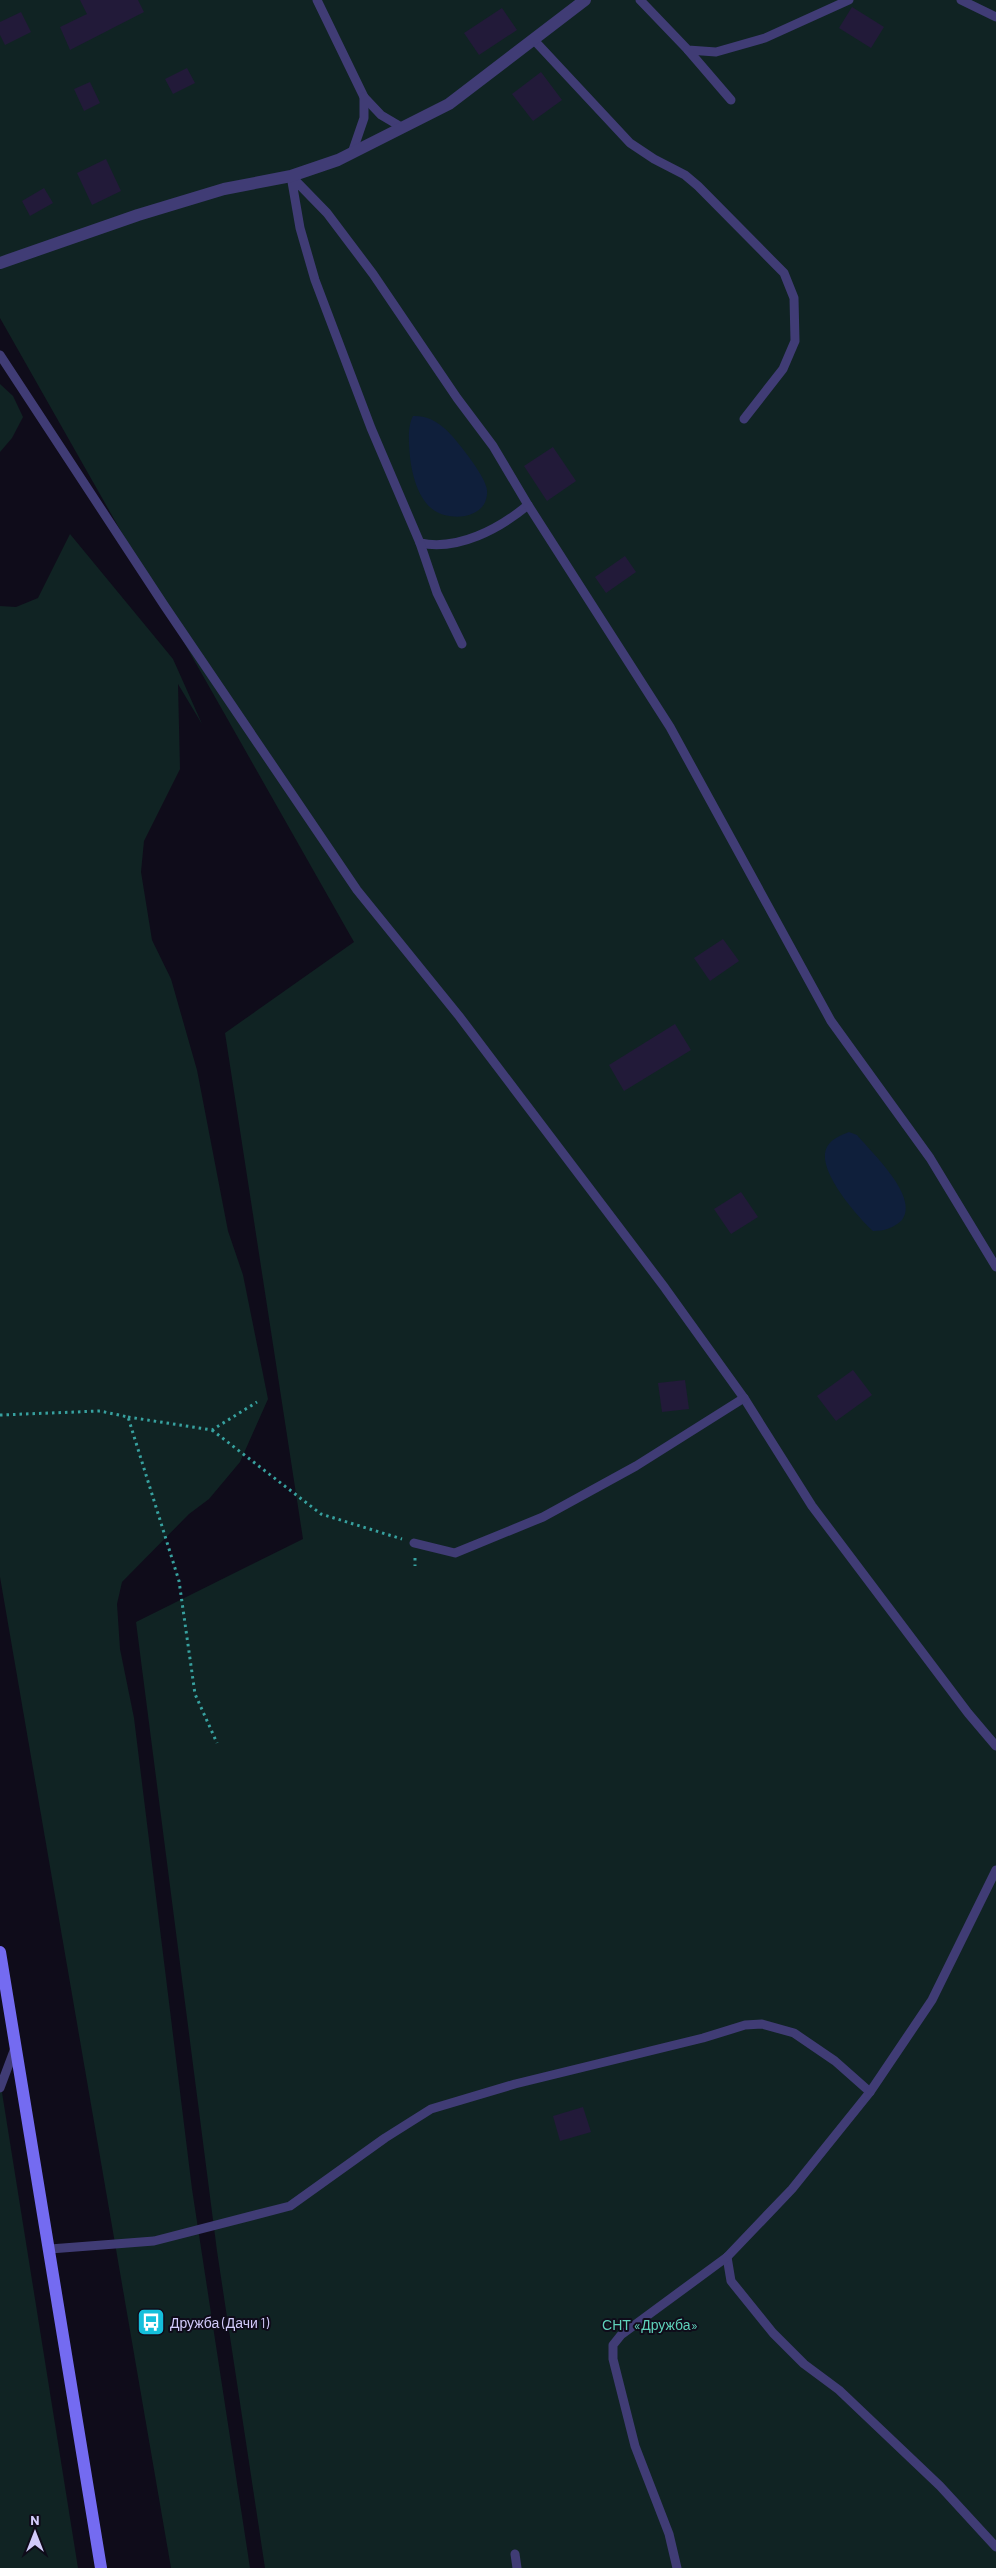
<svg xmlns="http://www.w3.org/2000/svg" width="996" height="2568" font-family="Barlow,sans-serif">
  <rect width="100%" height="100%" fill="#0f0c1a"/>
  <g fill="#102323">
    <polygon points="0,0 996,0 996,2568 265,2568 217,2251 136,1622 303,1539 225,1033 354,942 0,318"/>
    <polygon points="0,384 13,396 23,417 12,438 0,452"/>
    <polygon points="70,534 173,659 202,724 178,684 180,769 144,841 141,872 152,940 171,979 197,1070 228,1231 243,1275 268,1399 240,1462 209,1499 189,1514 122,1582 117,1604 120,1649 134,1718 192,2189 250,2568 171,2568 0,1577 0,606 16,607 38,598"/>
    <polygon points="0,2080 78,2568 0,2568"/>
  </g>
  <g fill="#0f1f3b">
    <path d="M413 416C435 415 450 432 462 448 469 457 486 479 487 490 489 518 453 522 435 511 419 501 412 476 410 457 409 445 407 427 413 416Z"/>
    <path d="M849 1132 857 1135C871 1152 920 1197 902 1220 894 1228 884 1231 873 1231 858 1217 815 1169 827 1147 831 1139 841 1135 849 1132Z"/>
  </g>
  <g fill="#221a39">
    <polygon points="80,0 138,0 144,12 70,50 60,27 87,14"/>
    <polygon points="852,7 884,27 871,48 839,28"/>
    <polygon points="502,8 517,30 479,55 464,33"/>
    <polygon points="21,12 31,32 5,45 0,35 0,22"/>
    <polygon points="187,68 195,83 173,94 165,79"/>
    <polygon points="541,72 562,100 533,121 512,94"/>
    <polygon points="90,82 100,103 84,111 74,89"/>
    <polygon points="106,159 121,191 92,205 77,173"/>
    <polygon points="44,188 53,203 30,216 22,201"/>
    <polygon points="553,447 576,481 547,501 524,466"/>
    <polygon points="625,556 636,572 606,593 595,577"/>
    <polygon points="723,939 739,961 710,981 694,958"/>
    <polygon points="675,1024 691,1050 624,1091 609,1065"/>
    <polygon points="741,1192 758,1217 731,1234 714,1209"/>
    <polygon points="853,1370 872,1395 836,1421 817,1396"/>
    <polygon points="685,1380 689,1409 662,1412 658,1383"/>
    <polygon points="583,2107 591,2132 560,2141 553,2116"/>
  </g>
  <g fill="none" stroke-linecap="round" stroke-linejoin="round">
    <g stroke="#37a19f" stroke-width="3" stroke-dasharray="2.5 4" stroke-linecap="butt">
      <polyline points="0,1415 100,1411 128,1417 179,1581 195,1694 217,1743"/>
      <polyline points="128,1417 212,1430 257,1402"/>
      <polyline points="212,1430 321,1514 402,1539"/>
      <polyline points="415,1558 415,1566"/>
    </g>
    <g stroke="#403c75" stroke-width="9">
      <polyline points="317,0 364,97 364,118 352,153"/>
      <polyline points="640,0 688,50 716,52 765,38 849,0"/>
      <polyline points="961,0 996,17"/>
      <polyline points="533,39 630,143 654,159 685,175 698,186 784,273 794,298 795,341 783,369 744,419"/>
      <polyline points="688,50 731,100"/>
      <polyline points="364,97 381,115 403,128"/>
      <polyline points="0,355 164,605 357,890 459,1016 665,1288 744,1398 812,1506 968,1713 996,1746"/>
      <path d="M420 543C458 551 499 529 528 505"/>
      <polyline points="462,644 437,593 420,543 371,428 315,280 300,228 291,176 327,213 373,274 457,398 493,446 528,505 670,727 831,1021 930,1158 996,1267"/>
      <polyline points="414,1543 455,1553 543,1517 636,1466 744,1398"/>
      <polyline points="0,2088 15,2048"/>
      <polyline points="50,2249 154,2241 290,2206 385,2138 431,2109 515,2084 703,2038 745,2025 762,2024 794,2033 835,2061 870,2092"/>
      <polyline points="727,2257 731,2281 773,2333 804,2364 839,2390 940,2486 996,2547"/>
      <polyline points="515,2554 517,2568"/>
      <polyline points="677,2568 669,2534 635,2446 613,2359 613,2345 621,2335 727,2257 792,2189 870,2092 932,2000 996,1870"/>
    </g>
    <polyline stroke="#403c75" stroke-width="12" points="0,263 138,215 224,189 291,176 338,160 449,104 585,0"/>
    <polyline stroke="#746bf1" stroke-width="12" points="0,1952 101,2568"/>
  </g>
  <defs>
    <g id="bus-square" transform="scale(1.4375)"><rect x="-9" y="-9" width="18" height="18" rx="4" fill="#15bfdb" stroke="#0f0c1a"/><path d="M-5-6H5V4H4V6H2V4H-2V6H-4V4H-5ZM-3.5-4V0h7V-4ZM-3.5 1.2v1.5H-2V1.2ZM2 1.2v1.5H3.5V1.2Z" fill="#fff"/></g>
  </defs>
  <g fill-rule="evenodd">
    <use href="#bus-square" x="151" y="2322"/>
  </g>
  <g text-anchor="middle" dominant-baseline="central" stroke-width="4" stroke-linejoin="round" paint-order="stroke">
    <g font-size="14" fill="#d2cafa" stroke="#0f0c1a" text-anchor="start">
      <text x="170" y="2322">Дружба (Дачи 1)</text>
    </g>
    <g font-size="14" fill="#5fd1ba" stroke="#0f0c1a">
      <text x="650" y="2324">СНТ «Дружба»</text>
    </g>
  </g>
  <g transform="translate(35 2533)" stroke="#0f0c1a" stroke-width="4" paint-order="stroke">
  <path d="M0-4L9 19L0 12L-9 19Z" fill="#d2cafa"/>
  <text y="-8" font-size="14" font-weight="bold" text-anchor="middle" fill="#d2cafa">N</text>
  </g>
</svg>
